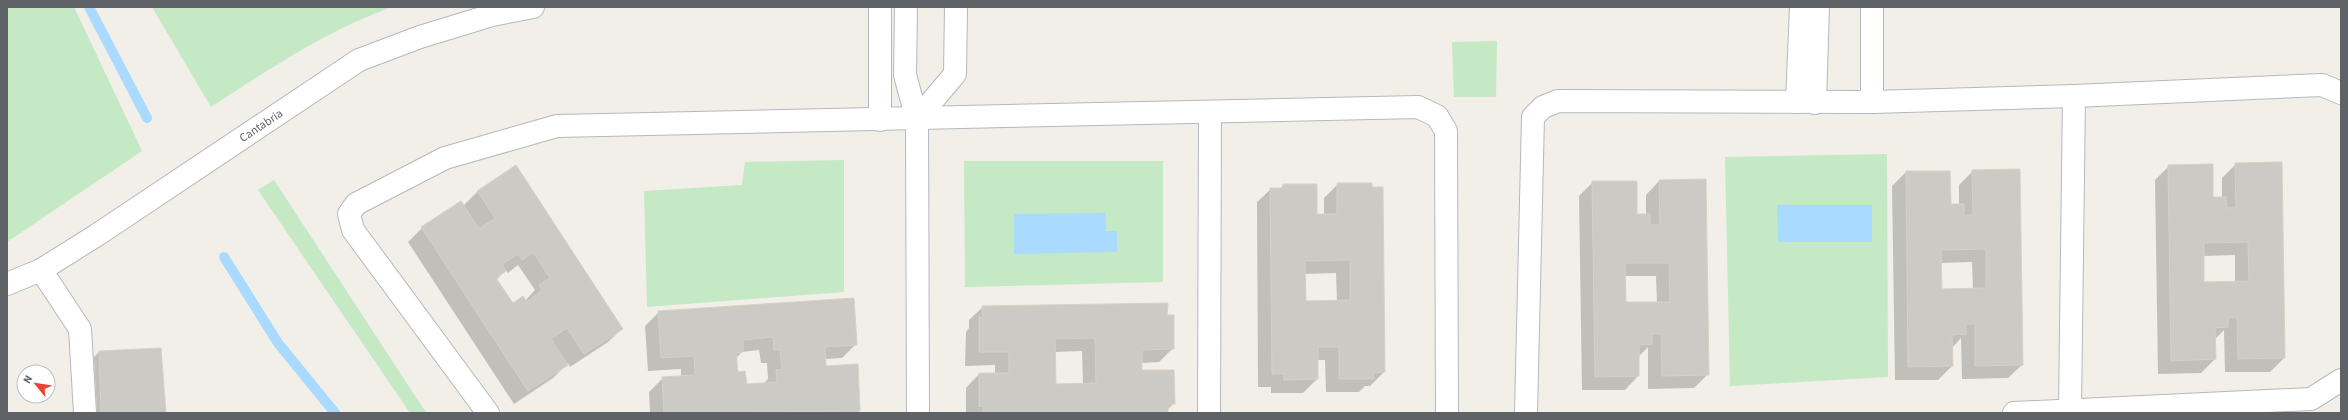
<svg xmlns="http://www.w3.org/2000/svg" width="2348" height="420" font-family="'Source Sans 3',sans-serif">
  <rect width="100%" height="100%" fill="#f1efe8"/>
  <g fill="#c5e8c5">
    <polygon points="7,7 74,7 142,151 7,242"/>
    <path d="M152 7H392C327 30 268 70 211 107Z"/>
    <polygon points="1497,41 1496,97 1454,97 1452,42"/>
    <polygon points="1887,154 1888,377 1730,386 1725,157"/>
    <polygon points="844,160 844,292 647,307 644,191 742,185 745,162"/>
    <polygon points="964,161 1163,161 1163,282 965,287"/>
    <polygon points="274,180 423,408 427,413 410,413 258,190"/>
  </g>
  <g fill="#aadaff">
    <polygon points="1777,205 1872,205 1872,242 1778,242"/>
    <polygon points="1105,213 1106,231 1117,231 1117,252 1014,254 1014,214"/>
  </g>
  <g fill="#0003" fill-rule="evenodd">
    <path d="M2236 164 2284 358 2270 372H2225L2224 330 2214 340 2215 359 2201 373 2158 374 2155 180 2169 166 2212 198H2222V178ZM2235 255V282L2203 283V256Z"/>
    <path d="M1973 171 2022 365 2008 378 1962 379 1961 338 1952 348V366L1938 380H1895L1892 186 1906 172 1950 206 1959 205V185ZM1972 262 1973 289 1941 290V263Z"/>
    <path d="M1659 181 1708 374 1694 388 1648 389V347L1638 357V376L1625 390H1582L1579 196 1593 182 1636 215H1646V195ZM1624 276H1656L1657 303H1625Z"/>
    <path d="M1338 184 1384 372 1370 386H1365L1359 392H1326L1325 360H1317V379L1303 393H1271V387H1258L1257 202 1271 189H1280L1283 185 1316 215H1324V198ZM1336 273 1337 302H1305L1304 274Z"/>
    <path d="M478 191 622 329 608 342 570 367 568 363 553 378 514 404 408 242 422 228 460 203 463 206ZM518 265 535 290 525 301 513 305 496 280 506 270 508 273Z"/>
    <path d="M983 307 1166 316 1173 348 1159 362 1141 363V371L1174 403 1167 410V413H966V388L979 374H995V365L965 366 966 332 969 328V320ZM1082 351 1083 384 1055 385 1054 352Z"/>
    <path d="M659 312 856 344 842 358 825 359V367L857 365 859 411 857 413H650L649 392 663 378 681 377V369L648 371 645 326ZM759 350 761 363H767L768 379 763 384 746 385 737 373 736 358 742 352Z"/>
    <polygon points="160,349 165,413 97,413 94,357 99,352"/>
  </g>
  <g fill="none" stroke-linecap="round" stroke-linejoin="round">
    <g stroke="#aadaff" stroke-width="10">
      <polyline points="89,7 147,118"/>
      <polyline points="224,257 278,343 335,413"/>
    </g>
  </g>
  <g fill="#cccac5" stroke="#d6d1c6" fill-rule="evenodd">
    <path d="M2282 162 2285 358 2238 359 2237 317 2228 318V327L2215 328 2216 359 2171 361 2168 165 2213 164V197H2226L2227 208H2236L2235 163ZM2248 242 2249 281 2204 282V243Z"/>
    <path d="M516 165 623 329 584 354 567 328 551 339 568 365 528 391 421 227 461 201 479 229 495 218 477 191ZM533 252 550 278 539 285 542 290 527 302 523 296 513 303 496 278 506 271 502 264 518 254 522 260Z"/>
    <path d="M2020 169 2023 365 1975 366V324H1966V334L1952 335 1953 366 1908 367 1906 171H1950L1951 204H1964V215H1973L1972 170ZM1986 249V288L1942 289 1941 250Z"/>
    <path d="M1706 179 1709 375 1662 376 1661 334H1652V344L1639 345V376L1595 377 1592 181H1637V214H1650V225H1660L1659 180ZM1625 263H1669L1670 302H1626Z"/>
    <path d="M1337 183H1372V187H1383L1385 372 1373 373 1374 379H1339V347H1318V379L1284 380V374H1272L1270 188H1283V184H1317V214H1337ZM1350 260V300L1306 301 1305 261Z"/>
    <path d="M854 298 857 345 825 347 826 366 858 364 860 411 664 413 662 377 695 375 694 356 661 358 658 311ZM773 337 774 350H780L782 369 776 370 777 382 747 384 745 371 738 372 736 353 743 352V340Z"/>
    <path d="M1168 303 1167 315H1174V349L1142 350V370H1174L1175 404H1168V413H983V406L979 407V373H1009V352H979V317H983L982 306ZM1095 338 1096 383 1056 384 1055 339Z"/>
    <polygon points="161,348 166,413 101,413 99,351"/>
  </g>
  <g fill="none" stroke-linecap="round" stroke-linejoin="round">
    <g stroke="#b5b8bc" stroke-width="24">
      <g id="minor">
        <polyline points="880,7 880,120"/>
        <polyline points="906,7 905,75 917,119 918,413"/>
        <polyline points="1797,102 1801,7"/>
        <polyline points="1872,102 1872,7"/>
        <polyline points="1815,103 1818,7"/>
        <polyline points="917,119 955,74 956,7"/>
        <polyline points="41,270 80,329 85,413"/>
        <path id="s1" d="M7 284 41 270 97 235 359 60 420 37 492 15 533 7"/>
        <polyline points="2070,409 2074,96"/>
        <polyline points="488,413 353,230 349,214 356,204 445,158 557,126 1418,107 1437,116 1446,131 1447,413"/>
        <polyline points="1209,413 1210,112"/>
        <polyline points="1526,413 1533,117 1543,107 1558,101 1872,102 2074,96 2322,85 2341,93"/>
        <polyline points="2014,413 2311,399 2341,380"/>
      </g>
    </g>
    <use href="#minor" stroke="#fff" stroke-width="22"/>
  </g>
  <g text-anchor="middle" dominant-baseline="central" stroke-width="3.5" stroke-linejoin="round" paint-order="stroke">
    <g font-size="12" fill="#5f6368" stroke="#fff">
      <text stroke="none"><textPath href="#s1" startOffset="300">Cantabria</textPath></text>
    </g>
  </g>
  <rect width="2348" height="420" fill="none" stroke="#5f6368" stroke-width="16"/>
  <g transform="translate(36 384) rotate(300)"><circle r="19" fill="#ffffff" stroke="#bfc1c3"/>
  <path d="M0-3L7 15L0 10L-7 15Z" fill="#ea4335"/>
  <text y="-6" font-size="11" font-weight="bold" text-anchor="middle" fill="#5f6368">N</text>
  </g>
</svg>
